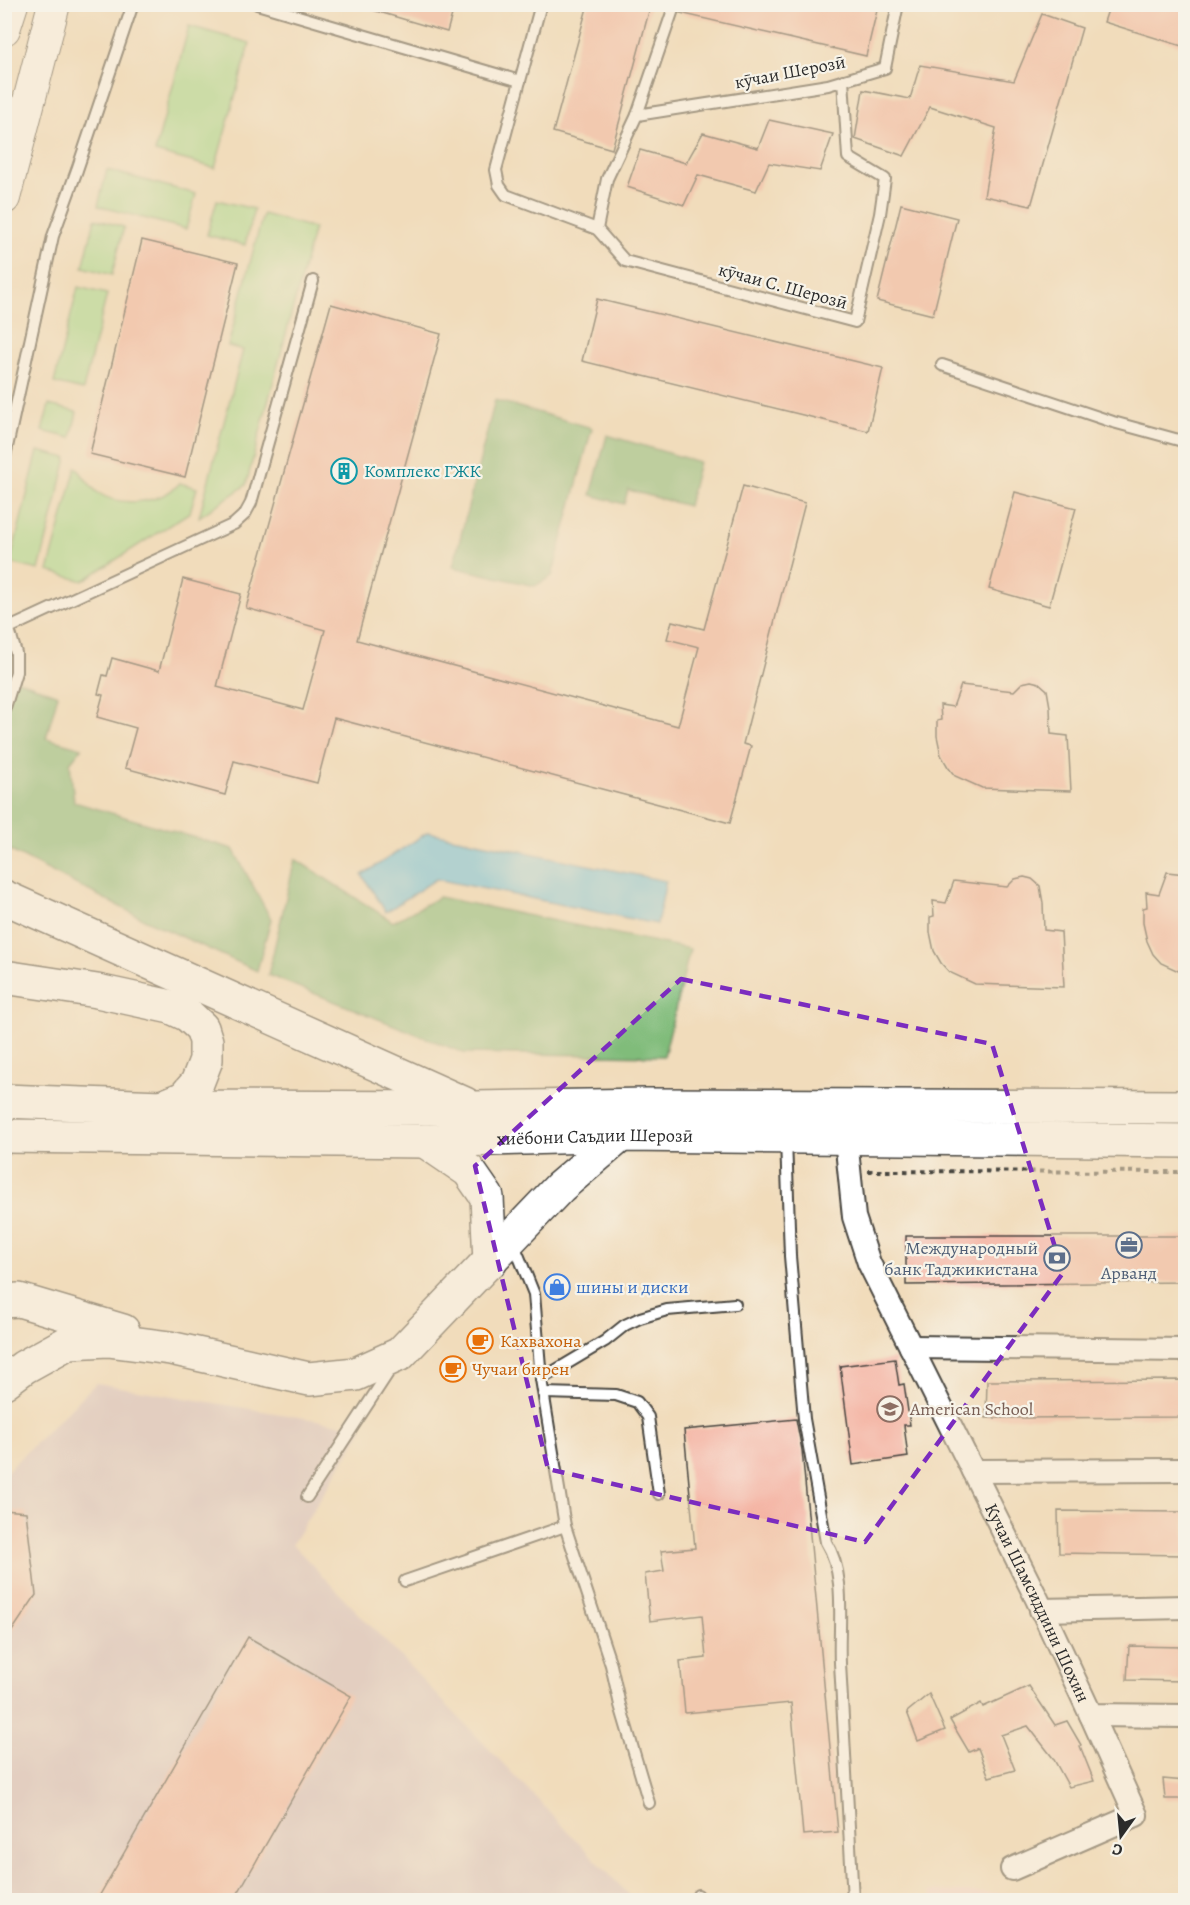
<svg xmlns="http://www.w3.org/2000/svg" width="1190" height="1905" font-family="Alegreya,serif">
  <rect width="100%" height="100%" fill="#f7f3e8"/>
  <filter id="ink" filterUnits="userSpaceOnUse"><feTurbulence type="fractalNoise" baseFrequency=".0167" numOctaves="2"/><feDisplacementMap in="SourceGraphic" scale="12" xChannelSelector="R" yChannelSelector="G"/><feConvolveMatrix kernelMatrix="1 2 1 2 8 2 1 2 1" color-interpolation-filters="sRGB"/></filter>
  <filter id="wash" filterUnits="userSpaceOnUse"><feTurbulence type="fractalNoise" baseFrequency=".008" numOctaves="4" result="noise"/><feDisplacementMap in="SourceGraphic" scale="24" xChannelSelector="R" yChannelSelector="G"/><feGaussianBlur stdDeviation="1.35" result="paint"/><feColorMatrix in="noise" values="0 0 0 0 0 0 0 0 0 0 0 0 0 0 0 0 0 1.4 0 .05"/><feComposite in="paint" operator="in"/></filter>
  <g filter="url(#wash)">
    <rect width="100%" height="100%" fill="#f1dcbb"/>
    <polygon fill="#f7cfd1" points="929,1891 1185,1898 1186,1900 933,1900"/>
    <polygon fill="#d2bdc6" points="96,1383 364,1428 292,1544 634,1900 5,1900 5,1473"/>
    <g fill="#a1dc8f" stroke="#66845d" stroke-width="1.5">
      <polygon points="189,26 250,43 215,168 155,152"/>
      <polygon points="107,170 196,194 186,229 98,206"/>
      <polygon points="217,200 254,209 245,245 207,235"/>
      <polygon points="263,214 314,228 246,485 199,517 243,350 228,346"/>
      <polygon points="95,219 124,227 112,275 83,267"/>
      <polygon points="78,287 107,294 83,390 54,383"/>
      <polygon points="49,405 77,412 71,438 42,431"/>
      <polygon points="38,451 67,458 39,570 10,563"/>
      <path d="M76 467C83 475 89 485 97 492 120 508 160 504 180 483L197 488 190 512 83 581 48 571Z"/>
    </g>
    <g fill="#80bc7a" stroke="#567452" stroke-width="1.5">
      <polygon points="495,400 592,428 552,576 535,586 453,567"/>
      <polygon points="607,435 699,462 688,506 628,490 624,504 591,495"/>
      <polygon points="4,675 58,695 46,738 82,748 70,763 74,802 233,849 271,919 257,971 150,922 5,848"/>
      <polygon points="295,859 393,922 439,897 690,949 664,1056 464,1053 268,975"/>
    </g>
    <polygon fill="#68c4e6" stroke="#4a7888" stroke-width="1.5" points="428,832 666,881 657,924 436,879 386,912 362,875"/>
    <g id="blocks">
      <g fill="#f4b1a0">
        <polygon points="370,4 455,4 447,32 369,9"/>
        <polygon points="588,4 651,4 612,149 553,132"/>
        <polygon points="682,4 856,4 877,10 866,56 680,13"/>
        <polygon points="1110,4 1185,4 1185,47 1104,22"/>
        <polygon points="1042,14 1082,28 1031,206 984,196 996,128 930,107 904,156 855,139 863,90 910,99 920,65 1014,81"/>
        <polygon points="769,120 833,134 820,171 769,163 756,191 698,175 684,205 627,187 640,150 686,163 703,133 758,148"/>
        <polygon points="901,204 957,218 933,315 877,301"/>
        <polygon points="142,240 238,263 185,477 90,454"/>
        <polygon points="597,299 883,368 868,431 582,361"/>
        <polygon points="331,304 441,334 357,640 678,726 699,647 667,639 672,621 704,629 743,486 805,503 743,744 751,746 730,823 334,718 317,783 234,761 225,795 125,768 136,728 97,717 103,695 98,694 103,675 107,676 112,658 159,671 183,579 241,594 217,687 303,710 325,630 246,608"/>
        <polygon points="1015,492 1076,508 1049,606 989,589"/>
        <polygon points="1031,681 1039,683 1047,690 1050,707 1051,734 1068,736 1071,791 982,788 955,776 948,767 941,755 937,736 937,721 941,720 940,705 953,707 961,685 1014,691 1022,683"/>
        <polygon points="1167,872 1185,874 1185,974 1161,963 1153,954 1147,941 1143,923 1143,908 1147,907 1146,892 1159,894"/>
        <polygon points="1024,877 1032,879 1040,886 1043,903 1044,930 1061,932 1064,987 975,984 949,972 941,963 934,951 930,932 930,917 934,916 933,901 946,903 954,881 1007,887 1015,879"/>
        <polygon points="906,1236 1185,1236 1185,1282 906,1285"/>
        <polygon points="895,1359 899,1385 904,1384 910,1425 904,1425 908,1457 853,1465 840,1366"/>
        <polygon points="1185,1380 1185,1417 986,1418 987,1381"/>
        <polygon points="796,1419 802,1450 838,1832 803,1835 791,1703 685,1713 680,1661 706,1658 702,1615 650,1621 645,1574 664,1571 661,1551 695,1548 684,1430"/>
        <polygon points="4,1510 26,1512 36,1595 4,1643"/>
        <polygon points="1058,1511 1185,1512 1185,1555 1059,1553"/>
        <polygon points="248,1637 351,1696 234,1900 97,1900"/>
        <polygon points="1129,1646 1185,1647 1185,1681 1127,1680"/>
        <polygon points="1029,1686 1055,1725 1067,1721 1081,1745 1080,1746 1094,1781 1069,1787 1053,1758 1028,1726 1001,1735 1015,1770 989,1777 978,1748 969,1752 950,1720 981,1703 983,1707"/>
        <polygon points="929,1694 945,1730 918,1741 907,1712"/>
        <polygon points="1163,1779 1185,1781 1185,1799 1165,1799"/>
      </g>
    </g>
  </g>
  <g filter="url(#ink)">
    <use href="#blocks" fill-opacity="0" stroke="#494641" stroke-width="1.5"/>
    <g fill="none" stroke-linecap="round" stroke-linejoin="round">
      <g stroke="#494641" stroke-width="14">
        <g id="lane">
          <polyline points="257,4 520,81 496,170 499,185 506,195 597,229 607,179 637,115"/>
          <polyline points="675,4 637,115 828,85 885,68 898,4"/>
          <polyline points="520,81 541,4"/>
          <polyline points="597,229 625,261 855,322 880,214 885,179 848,157 843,80"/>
          <polyline points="942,365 1113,422 1186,442"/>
          <polyline points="4,461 53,236 77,170 133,4"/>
          <polyline points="4,613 16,653 16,672 4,711"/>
          <polyline points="9,628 234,524 245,514 251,503 313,281"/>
          <path d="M786 1139 790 1256 804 1419 826 1542C847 1575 838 1625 840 1663 844 1742 848 1821 853 1900"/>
          <polyline points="513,1242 534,1294 541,1379 565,1526 611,1665 620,1705 649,1803"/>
          <polyline points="541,1379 605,1341 625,1325 640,1318 667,1310 735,1304"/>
          <polyline points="544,1393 616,1395 637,1402 648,1417 659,1494"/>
          <polyline points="307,1497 390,1370"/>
          <polyline points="405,1581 565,1526"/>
          <polyline points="698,1895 701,1900"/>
        </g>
      </g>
      <g stroke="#494641" stroke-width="26">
        <g id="street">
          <path id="s1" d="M846 1139 854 1217 869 1263 1037 1599 1091 1715 1186 1716"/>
          <polyline points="911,1347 1186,1350"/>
          <polyline points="973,1471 1186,1470"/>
          <polyline points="1041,1610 1186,1607"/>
          <polyline points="1012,1869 1136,1815 1091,1715"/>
        </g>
      </g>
      <g stroke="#494641" stroke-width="34">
        <g id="secondary">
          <polyline points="4,29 12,4"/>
          <polyline points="4,198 54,4"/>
        </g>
      </g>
      <g stroke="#494641" stroke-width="36">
        <g id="highway">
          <polyline points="4,897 465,1104"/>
          <polyline points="4,977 97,991 171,1007 188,1015 202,1028 206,1041 206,1060 197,1083 184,1098 162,1107"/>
          <polyline points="4,1101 162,1107 475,1108 647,1105 1186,1107"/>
          <path id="s2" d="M4 1136 425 1141 621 1135 1186 1141"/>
          <polyline points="425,1141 469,1171 487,1197 490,1262"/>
          <polyline points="4,1301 19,1300 123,1331"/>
          <polyline points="4,1382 24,1367 69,1342 108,1340 170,1348 309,1379 356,1374 400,1354 560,1187 621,1135"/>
        </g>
      </g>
      <polyline stroke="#494641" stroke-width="4" stroke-dasharray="4.5 4.5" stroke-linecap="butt" points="868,1171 1186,1172"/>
      <use href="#lane" stroke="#fff" stroke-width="10"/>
      <use href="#street" stroke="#fff" stroke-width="22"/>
      <use href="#secondary" stroke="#fff" stroke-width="32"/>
      <use href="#highway" stroke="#fff" stroke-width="33"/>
    </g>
  </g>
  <path d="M0 0H1190V1905H0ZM681 979 992 1044 1063 1273 865 1542 548 1469 475 1166Z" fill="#f1dcbb" fill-opacity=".55" fill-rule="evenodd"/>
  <path fill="none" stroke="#7b2cbf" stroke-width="4.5" stroke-dasharray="12 8" stroke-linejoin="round" d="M681 979 992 1044 1063 1273 865 1542 548 1469 475 1166Z"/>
  <defs>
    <g id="building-ring" transform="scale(1.35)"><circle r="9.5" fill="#f7f3e8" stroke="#0f9aa8" stroke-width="1.5"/><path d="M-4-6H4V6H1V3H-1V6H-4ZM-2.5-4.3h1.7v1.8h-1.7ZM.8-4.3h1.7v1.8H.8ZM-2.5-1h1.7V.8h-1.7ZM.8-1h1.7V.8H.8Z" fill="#0f9aa8"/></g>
    <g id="office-ring" transform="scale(1.35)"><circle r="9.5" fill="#f7f3e8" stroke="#5c6f8a" stroke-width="1.5"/><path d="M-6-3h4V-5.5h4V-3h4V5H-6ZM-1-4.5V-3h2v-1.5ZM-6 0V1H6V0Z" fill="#5c6f8a"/></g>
    <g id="bank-ring" transform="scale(1.35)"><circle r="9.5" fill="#f7f3e8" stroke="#5c6f8a" stroke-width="1.5"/><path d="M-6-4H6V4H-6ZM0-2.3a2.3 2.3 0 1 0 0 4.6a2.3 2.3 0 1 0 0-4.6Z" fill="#5c6f8a"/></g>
    <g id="shop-ring" transform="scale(1.35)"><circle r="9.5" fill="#f7f3e8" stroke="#3f7fe0" stroke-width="1.5"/><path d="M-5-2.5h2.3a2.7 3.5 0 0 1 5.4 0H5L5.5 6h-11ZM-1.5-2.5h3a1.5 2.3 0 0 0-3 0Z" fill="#3f7fe0"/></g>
    <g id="cafe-ring" transform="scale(1.35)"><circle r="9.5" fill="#f7f3e8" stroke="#e8710a" stroke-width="1.5"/><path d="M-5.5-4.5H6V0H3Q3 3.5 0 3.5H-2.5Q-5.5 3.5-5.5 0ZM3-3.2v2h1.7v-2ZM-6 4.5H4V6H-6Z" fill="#e8710a"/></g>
    <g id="school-ring" transform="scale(1.35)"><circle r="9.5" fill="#f7f3e8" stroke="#8d6e63" stroke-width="1.5"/><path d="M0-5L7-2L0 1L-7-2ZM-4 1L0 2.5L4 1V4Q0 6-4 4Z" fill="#8d6e63"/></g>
  </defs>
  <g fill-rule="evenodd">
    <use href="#building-ring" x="344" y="471"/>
    <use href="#office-ring" x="1129" y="1245"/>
    <use href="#bank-ring" x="1057" y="1258"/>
    <use href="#shop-ring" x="557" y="1287"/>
    <use href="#cafe-ring" x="480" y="1341"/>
    <use href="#cafe-ring" x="453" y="1369"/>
    <use href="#school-ring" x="890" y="1409"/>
  </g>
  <g text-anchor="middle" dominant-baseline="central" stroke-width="4.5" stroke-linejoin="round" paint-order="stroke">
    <g font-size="18" fill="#2b2b2b" stroke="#f7f3e8">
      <text transform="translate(790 72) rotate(-11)">кӯчаи Шерозӣ</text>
      <text transform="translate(783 286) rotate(15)">кӯчаи С. Шерозӣ</text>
      <text stroke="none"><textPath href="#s2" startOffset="591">хиёбони Саъдии Шерозӣ</textPath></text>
      <text stroke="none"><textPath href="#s1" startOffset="506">Кучаи Шамсиддини Шохин</textPath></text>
    </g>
    <g font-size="18" fill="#0d838f" stroke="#f7f3e8" text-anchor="start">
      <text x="364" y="471">Комплекс ГЖК</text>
    </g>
    <g font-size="18" fill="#4e5e75" stroke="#f7f3e8" text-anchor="end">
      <text x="1038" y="1248">Международный<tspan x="1038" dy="21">банк Таджикистана</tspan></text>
      <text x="1129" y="1273" text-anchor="middle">Арванд</text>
    </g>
    <g font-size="18" fill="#366cbe" stroke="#f7f3e8" text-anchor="start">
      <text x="576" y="1287">шины и диски</text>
    </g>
    <g font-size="18" fill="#c56008" stroke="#f7f3e8" text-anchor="start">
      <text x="500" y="1341">Кахвахона</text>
      <text x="472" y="1369">Чучаи бирен</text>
    </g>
    <g font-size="18" fill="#785e54" stroke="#f7f3e8" text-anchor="start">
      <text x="910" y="1409">American School</text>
    </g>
  </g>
  <rect width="1190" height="1905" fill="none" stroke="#f7f3e8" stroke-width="24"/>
  <g transform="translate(1121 1836) rotate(195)" stroke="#f7f3e8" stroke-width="4.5" paint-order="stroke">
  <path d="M0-4.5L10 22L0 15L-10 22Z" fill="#2b2b2b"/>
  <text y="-9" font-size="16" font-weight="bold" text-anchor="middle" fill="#2b2b2b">С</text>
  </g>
</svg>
